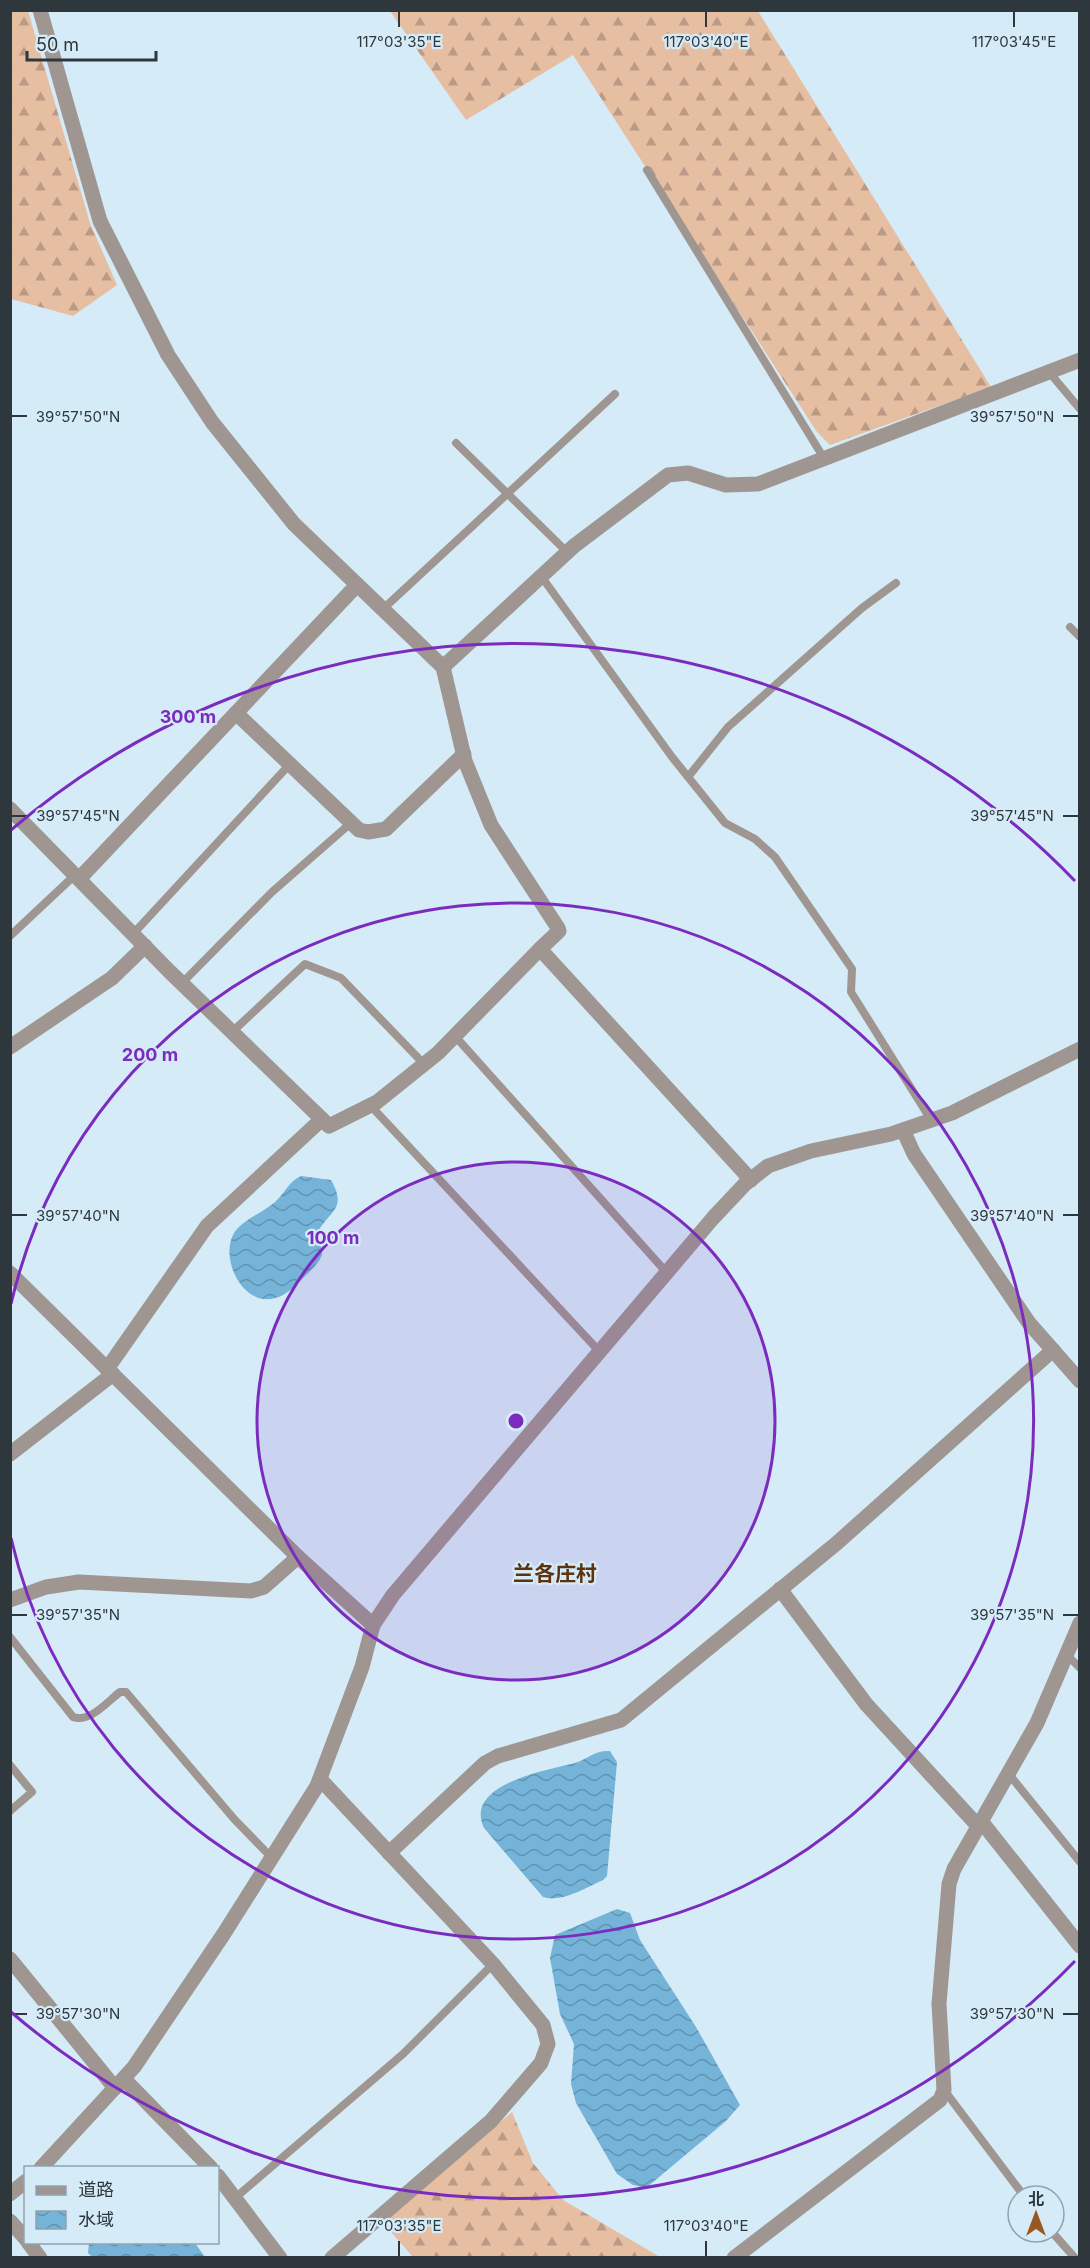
<svg xmlns="http://www.w3.org/2000/svg" width="1090" height="2268" font-family="Inter,'Noto Sans SC',sans-serif">
  <defs>
    <pattern id="forest-firs" width="22" height="20" patternUnits="userSpaceOnUse" patternTransform="scale(1.5)"><rect width="22" height="20" fill="#e6bea2"/><path d="M5 1l3.5 6h-7zM16 11l3.5 6h-7z" fill="#bb9b85"/></pattern>
    <pattern id="water-waves" width="16" height="10" patternUnits="userSpaceOnUse" patternTransform="scale(1.5)"><rect width="16" height="10" fill="#75b4d8"/><path d="M0 5q4-4 8 0t8 0" fill="none" stroke="#6093b0"/></pattern>
  </defs>
  <rect width="100%" height="100%" fill="#d5ebf8"/>
  <g fill="url(#forest-firs)">
    <polygon points="10,11 28,11 90,223 117,285 73,316 11,299"/>
    <polygon points="390,11 758,11 991,387 830,445 817,432 573,55 466,120"/>
    <polygon points="512,2112 533,2163 563,2200 660,2257 413,2257 382,2222"/>
  </g>
  <g fill="url(#water-waves)">
    <path d="M301 1176 331 1180C347 1208 331 1210 319 1230L322 1255C318 1265 308 1273 301 1280 253 1335 212 1257 237 1229 248 1217 264 1212 275 1202 285 1193 288 1182 301 1176Z"/>
    <path d="M610 1751 617 1762 607 1876 603 1880C585 1888 562 1903 543 1897L484 1828C463 1784 548 1770 575 1763 588 1759 595 1750 610 1751Z"/>
    <polygon points="617,1909 630,1913 640,1940 696,2027 740,2105 726,2121 646,2188 633,2185 617,2174 576,2103 571,2084 574,2044 560,2014 550,1958 555,1935"/>
    <polygon points="89,2243 195,2243 205,2257 92,2257 88,2253"/>
  </g>
  <g fill="none" stroke-linecap="round" stroke-linejoin="round">
    <g stroke="#9f9691" stroke-width="8">
      <polyline points="647,170 825,460"/>
      <polyline points="1049,372 1080,409"/>
      <polyline points="456,443 567,552"/>
      <polyline points="541,576 672,757 725,823 755,839 775,857 852,969 851,992 931,1120"/>
      <polyline points="383,609 615,394"/>
      <polyline points="1070,627 1080,637"/>
      <polyline points="688,777 728,727 862,608 896,583"/>
      <polyline points="133,934 290,764"/>
      <polyline points="10,936 75,875"/>
      <polyline points="182,983 272,892 352,822"/>
      <polyline points="232,1032 305,964 341,978 424,1064"/>
      <polyline points="454,1035 667,1273"/>
      <polyline points="370,1105 599,1351"/>
      <path d="M10 1637 73 1717C90 1723 107 1702 120 1692H126L235 1820 272 1858"/>
      <polyline points="1066,1654 1080,1668"/>
      <polyline points="10,1765 32,1792 10,1811"/>
      <polyline points="1008,1773 1080,1862"/>
      <polyline points="944,2090 1024,2196"/>
      <polyline points="235,2198 403,2054 493,1964"/>
      <polyline points="1052,2232 1075,2258"/>
    </g>
    <g stroke="#9f9691" stroke-width="15">
      <polyline points="40,10 100,221 168,355 212,422 294,524 443,667 465,761 491,825 558,928 559,931 540,949 751,1180"/>
      <polyline points="443,667 574,546 668,475 688,473 726,485 758,484 1080,360"/>
      <polyline points="236,713 359,830 368,832 386,829 464,754"/>
      <polyline points="10,809 169,971 329,1126 377,1102 438,1053 540,949"/>
      <polyline points="79,879 357,585"/>
      <polyline points="10,1047 112,978 145,946"/>
      <polyline points="903,1130 914,1154 1029,1323 1080,1381"/>
      <polyline points="10,1273 298,1557 373,1625"/>
      <polyline points="107,1369 207,1226 322,1119"/>
      <polyline points="10,1454 113,1374"/>
      <polyline points="780,1589 866,1704 978,1826"/>
      <polyline points="10,1600 46,1587 79,1582 251,1591 264,1587 298,1557"/>
      <polyline points="320,1779 493,1964 543,2025 548,2044 541,2063 491,2121 332,2258"/>
      <polyline points="981,1821 1080,1946"/>
      <polyline points="389,1853 485,1763 498,1756 621,1720 837,1543 1053,1350"/>
      <polyline points="10,1959 115,2088"/>
      <polyline points="124,2079 211,2168"/>
      <polyline points="41,2168 134,2067 223,1935 317,1786 362,1667 373,1625 393,1595 713,1218 745,1184 768,1166 811,1151 891,1134 952,1113 1080,1049"/>
      <polyline points="218,2176 280,2258"/>
      <polyline points="10,2194 26,2181"/>
      <polyline points="10,2221 26,2239"/>
      <polyline points="28,2242 40,2258"/>
      <polyline points="734,2258 940,2100 944,2090 939,2004 949,1884 954,1869 1037,1723 1080,1623"/>
    </g>
  </g>
  <path fill="none" stroke="#2e373c" stroke-width="2" d="M399 12V27M706 12V27M1014 12V27M12 416H27M1063 416H1078M12 816H27M1063 816H1078M12 1215H27M1063 1215H1078M12 1615H27M1063 1615H1078M12 2014H27M1063 2014H1078M399 2241V2256M706 2241V2256"/>
  <circle cx="516" cy="1421" r="259" fill="#7b2cbf" fill-opacity=".12"/>
  <g fill="none" stroke="#7b2cbf" stroke-width="3">
    <circle cx="516" cy="1421" r="259"/>
    <path d="M11 1304A518 518 0 1 1 11 1538"/>
    <path d="M1075 1961A777 777 0 0 1 11 2012M11 830A777 777 0 0 1 1075 881"/>
  </g>
  <g text-anchor="middle" dominant-baseline="central" stroke-width="4.5" stroke-linejoin="round" paint-order="stroke">
    <g font-size="21" font-weight="bold" fill="#5e320c" stroke="#d5ebf8">
      <text x="555" y="1573">兰各庄村</text>
    </g>
  </g>
  <g font-size="15" text-anchor="middle" fill="#2e373c" stroke="#d5ebf8" stroke-width="4.5" stroke-linejoin="round" paint-order="stroke">
    <text x="399" y="47">117°03'35"E</text>
    <text x="706" y="47">117°03'40"E</text>
    <text x="1014" y="47">117°03'45"E</text>
    <text x="78" y="422">39°57'50"N</text>
    <text x="1012" y="422">39°57'50"N</text>
    <text x="78" y="821">39°57'45"N</text>
    <text x="1012" y="821">39°57'45"N</text>
    <text x="78" y="1221">39°57'40"N</text>
    <text x="1012" y="1221">39°57'40"N</text>
    <text x="78" y="1620">39°57'35"N</text>
    <text x="1012" y="1620">39°57'35"N</text>
    <text x="78" y="2019">39°57'30"N</text>
    <text x="1012" y="2019">39°57'30"N</text>
    <text x="399" y="2231">117°03'35"E</text>
    <text x="706" y="2231">117°03'40"E</text>
  </g>
  <circle cx="516" cy="1421" r="9" fill="#7b2cbf" stroke="#d5ebf8" stroke-width="3"/>
  <g font-size="18" text-anchor="middle" font-weight="bold" fill="#7b2cbf" stroke="#d5ebf8" stroke-width="4.5" stroke-linejoin="round" paint-order="stroke">
    <text x="188" y="723">300 m</text>
    <text x="150" y="1061">200 m</text>
    <text x="333" y="1244">100 m</text>
  </g>
  <rect width="1090" height="2268" fill="none" stroke="#2e373c" stroke-width="24"/>
  <rect x="24" y="2166" width="195" height="78" fill="#d5ebf8" stroke="#92a3ad" stroke-width="1.5"/>
  <rect x="36" y="2186" width="30" height="9" fill="#9f9691" stroke="#92a3ad" stroke-width="1.5"/>
  <text x="78" y="2196" font-size="18" fill="#2e373c">道路</text>
  <rect x="36" y="2211" width="30" height="18" fill="url(#water-waves)" stroke="#92a3ad" stroke-width="1.5"/>
  <text x="78" y="2226" font-size="18" fill="#2e373c">水域</text>
  <g transform="translate(1036 2214)"><circle r="28" fill="#d5ebf8" stroke="#92a3ad" stroke-width="1.5"/>
  <path d="M0-4.5L10 22L0 15L-10 22Z" fill="#985822"/>
  <text y="-9" font-size="16" font-weight="bold" text-anchor="middle" fill="#2e373c">北</text>
  </g>
  <path d="M27 51v9h129v-9" fill="none" stroke="#2e373c" stroke-width="3"/>
  <text x="36" y="51" font-size="18" fill="#2e373c" stroke="#d5ebf8" stroke-width="4.5" paint-order="stroke">50 m</text>
</svg>
